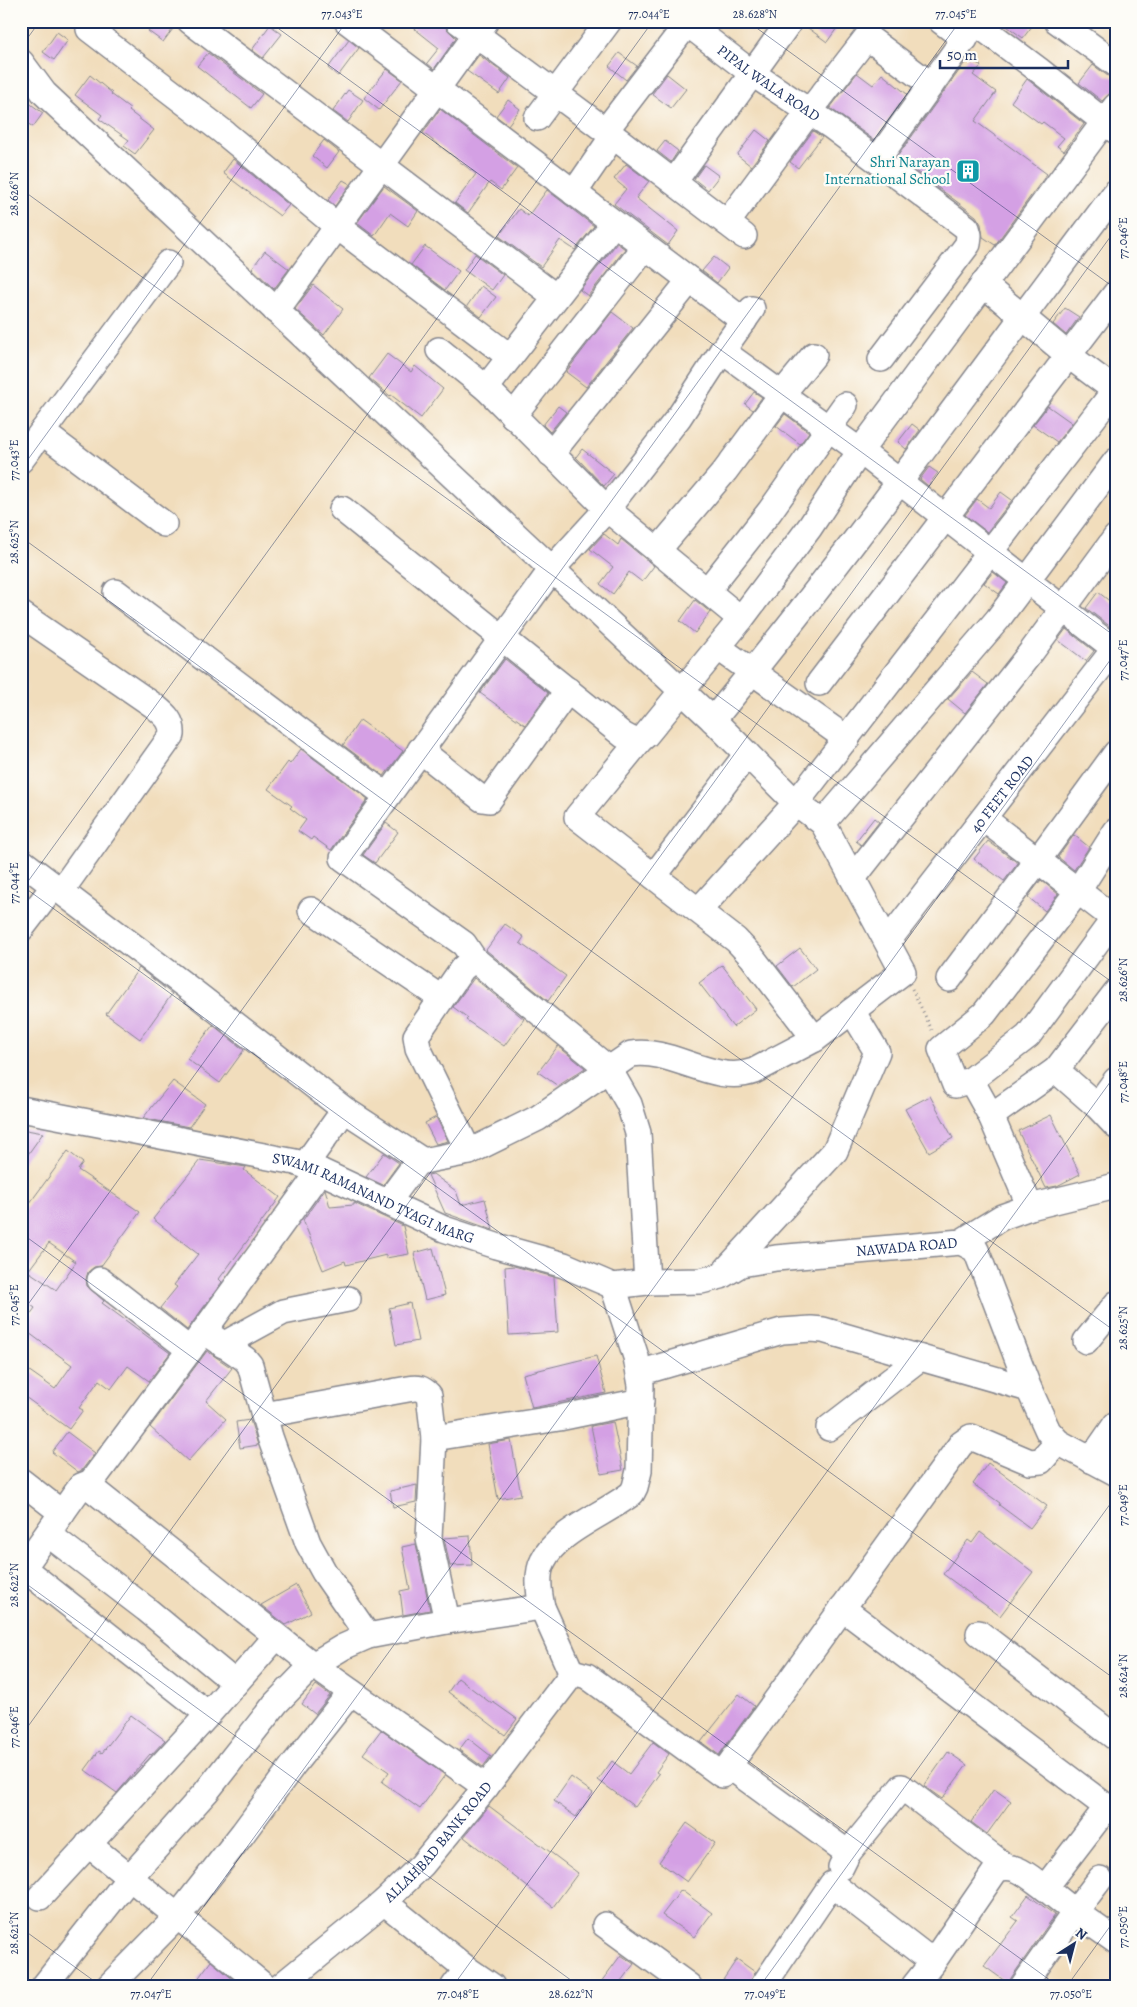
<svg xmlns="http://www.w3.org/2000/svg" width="1137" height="2007" font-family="Alegreya,serif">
  <rect width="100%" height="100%" fill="#fdfcf7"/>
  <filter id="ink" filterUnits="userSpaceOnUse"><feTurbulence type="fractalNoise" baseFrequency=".02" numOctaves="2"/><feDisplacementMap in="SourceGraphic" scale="10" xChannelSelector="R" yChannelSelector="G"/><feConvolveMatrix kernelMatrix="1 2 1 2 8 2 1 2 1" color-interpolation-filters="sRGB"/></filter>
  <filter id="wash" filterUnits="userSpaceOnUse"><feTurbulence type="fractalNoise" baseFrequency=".0096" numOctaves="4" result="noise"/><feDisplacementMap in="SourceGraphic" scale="20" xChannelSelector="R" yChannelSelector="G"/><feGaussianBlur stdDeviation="1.12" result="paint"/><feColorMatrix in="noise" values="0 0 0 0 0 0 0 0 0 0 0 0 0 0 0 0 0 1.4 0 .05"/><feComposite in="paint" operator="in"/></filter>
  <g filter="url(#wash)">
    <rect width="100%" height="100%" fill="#f1ddbc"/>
    <g id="blocks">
      <g fill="#d4a0e4" fill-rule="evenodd">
        <polygon points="156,21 176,21 176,25 163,42 148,31"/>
        <polygon points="405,21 444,21 445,27 456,38 434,69 427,63 439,48"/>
        <polygon points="804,21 842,21 827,42 804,25"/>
        <polygon points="1000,21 1036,21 1023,38"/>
        <polygon points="270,25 282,34 263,58 252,50"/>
        <polygon points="57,32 68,40 54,60 43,52"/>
        <polygon points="349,40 359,48 338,76 328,68"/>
        <polygon points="208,53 262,94 251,108 197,66"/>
        <polygon points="619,53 637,66 626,80 609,66"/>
        <polygon points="479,55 510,78 499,94 467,71"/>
        <polygon points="969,57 981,66 973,75 996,92 975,121 1047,174 995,245 983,237 981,224 976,216 897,157"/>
        <polygon points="1093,65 1108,76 1116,78 1116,92 1110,93 1102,101 1079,83"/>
        <polygon points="387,69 402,80 379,110 364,98"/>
        <polygon points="857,73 873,85 882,74 907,94 874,140 830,108"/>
        <polygon points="667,74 686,89 671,108 652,94"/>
        <polygon points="90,75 112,93 111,94 131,109 129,111 154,130 135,154 124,146 129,140 99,119 102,115 75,95"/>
        <polygon points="1027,79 1084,124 1064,151 1057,146 1064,138 1043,122 1041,124 1011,102"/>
        <polygon points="348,90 363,100 348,122 333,111"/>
        <polygon points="21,97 43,113 33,127 21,119"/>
        <polygon points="508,100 520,109 508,125 496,116"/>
        <polygon points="440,109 517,168 501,190 490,182 468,213 455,203 476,174 423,133"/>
        <polygon points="756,130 770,141 751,166 737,155"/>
        <polygon points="813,131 822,137 798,168 790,162"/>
        <polygon points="324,140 339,152 327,168 312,156"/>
        <polygon points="665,141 678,151 671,162 657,151"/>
        <polygon points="233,159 289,205 280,216 223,173"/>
        <polygon points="626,164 649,181 636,198 678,231 668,245 614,204 626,189 614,179"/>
        <polygon points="704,165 719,176 708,190 694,179"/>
        <polygon points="343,180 350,184 335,206 328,200"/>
        <polygon points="384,186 418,211 408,226 390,213 374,236 357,223"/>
        <polygon points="547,190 594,226 575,250 560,240 541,267 499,236 519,209 528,216"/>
        <polygon points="617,243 625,249 588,296 580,290"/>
        <polygon points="425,246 459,271 445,290 411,265"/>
        <polygon points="265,251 289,269 274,289 252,268"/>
        <polygon points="475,254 503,275 492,290 464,270"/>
        <polygon points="714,257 728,268 717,283 702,271"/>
        <polygon points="313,285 343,309 324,335 295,309"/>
        <polygon points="481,286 496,297 481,317 467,306"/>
        <polygon points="1065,308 1079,317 1066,335 1053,324"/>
        <polygon points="612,312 633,328 586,387 566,372"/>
        <polygon points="387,354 411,372 415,366 443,389 421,418 391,395 390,396 369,378"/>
        <polygon points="754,392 762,397 753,410 745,404"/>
        <polygon points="558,406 566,412 550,432 543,425"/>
        <polygon points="1048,406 1072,423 1057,442 1033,425"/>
        <polygon points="785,414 809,432 800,444 776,426"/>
        <polygon points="912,424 920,430 906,449 898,442"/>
        <polygon points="582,449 614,474 604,486 576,457"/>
        <polygon points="929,467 938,473 928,486 920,479"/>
        <polygon points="1001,492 1012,500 987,532 965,515 977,499 989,508"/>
        <polygon points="604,534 618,545 621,539 654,566 642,582 629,572 613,594 600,584 613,567 590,549"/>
        <polygon points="993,572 1007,583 999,594 984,583"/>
        <polygon points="1098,592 1116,606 1116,631 1086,608"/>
        <polygon points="695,600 710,612 695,633 680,621"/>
        <polygon points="1066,629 1094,651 1086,661 1058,640"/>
        <polygon points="505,659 548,693 525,725 480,693"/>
        <polygon points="972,672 988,684 965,713 948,699"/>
        <polygon points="360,720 403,751 384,776 343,745"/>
        <polygon points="301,749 368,799 331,850 313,837 311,840 298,831 306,820 290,808 292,806 268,789 288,762 290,764"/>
        <polygon points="874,818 879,822 861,845 856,841"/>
        <polygon points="386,823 398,832 375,863 363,855"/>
        <polygon points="1074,835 1089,847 1074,870 1058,857"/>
        <polygon points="988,841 1018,863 1004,881 974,859"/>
        <polygon points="1041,880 1058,894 1045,911 1028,897"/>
        <polygon points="505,924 524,937 520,943 566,976 548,1001 486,950"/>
        <polygon points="800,948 816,969 793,987 777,966"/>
        <polygon points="722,965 756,1009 733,1027 699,983"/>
        <polygon points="139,968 172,994 140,1039 106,1014"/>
        <polygon points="474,978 524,1019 504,1046 466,1020 468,1018 453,1007"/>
        <polygon points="213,1025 244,1050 220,1083 187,1059"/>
        <polygon points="558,1046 585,1068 558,1086 538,1072"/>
        <polygon points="173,1081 205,1104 189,1127 143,1118"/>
        <polygon points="930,1096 953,1138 929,1152 905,1109"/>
        <polygon points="1051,1115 1080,1174 1057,1186 1046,1188 1018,1131"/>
        <polygon points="436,1117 448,1141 436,1144 425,1123"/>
        <polygon points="21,1129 43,1133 21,1164"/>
        <path d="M68 1151 83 1163 78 1170 140 1212 101 1266 94 1267 88 1272 86 1279 87 1286 104 1301 102 1303 170 1353 149 1381 128 1366 111 1389 99 1380 79 1408 83 1410 69 1429 21 1394V1365L55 1389 72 1365 21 1327 35 1308 21 1298V1215ZM49 1243 76 1262 56 1290 28 1271Z"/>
        <polygon points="384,1153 399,1163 383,1185 366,1177"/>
        <polygon points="200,1160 246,1167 244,1170 280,1197 219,1279 222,1282 187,1330 160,1308 177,1287 174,1285 198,1254 153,1219"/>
        <polygon points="433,1174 456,1191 461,1205 485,1199 493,1230 445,1213 428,1175"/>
        <polygon points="325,1189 330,1207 354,1205 354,1203 403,1226 409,1254 386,1258 386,1255 346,1265 345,1261 323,1270 303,1220"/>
        <polygon points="433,1248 445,1295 425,1300 414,1253"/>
        <polygon points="514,1266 554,1277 558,1332 509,1335 505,1267"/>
        <polygon points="410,1303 418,1341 396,1345 389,1308"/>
        <polygon points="207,1351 232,1368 206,1401 226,1419 188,1461 150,1427"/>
        <polygon points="596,1356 606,1393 532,1408 523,1374"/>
        <polygon points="250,1420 258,1445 240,1448 236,1422"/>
        <polygon points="613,1422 623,1470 601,1474 591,1426"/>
        <polygon points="67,1432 95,1453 82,1470 78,1472 52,1452"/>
        <polygon points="511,1440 521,1495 498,1499 488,1444"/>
        <polygon points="988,1463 1047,1506 1030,1528 999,1505 1000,1503 973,1484"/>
        <polygon points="417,1485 416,1502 393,1507 390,1491"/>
        <polygon points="980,1532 1033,1572 1000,1616 943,1574 968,1540 972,1543"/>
        <polygon points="470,1536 472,1565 450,1566 444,1538"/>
        <polygon points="416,1544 430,1610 403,1615 400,1591 410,1589 402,1547"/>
        <polygon points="296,1585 311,1612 286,1625 261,1605"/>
        <polygon points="458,1678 492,1704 493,1702 517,1719 505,1735 448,1692"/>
        <polygon points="316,1685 330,1695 315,1714 302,1704"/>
        <polygon points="739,1694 754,1706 719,1755 701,1742"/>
        <polygon points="131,1715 165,1740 151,1755 150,1754 117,1793 85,1770 99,1751 102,1753"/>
        <polygon points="381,1730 445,1775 420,1809 382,1782 389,1772 363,1754"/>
        <polygon points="468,1738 491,1756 483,1767 459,1750"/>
        <polygon points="653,1742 669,1754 656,1772 659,1774 635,1807 598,1780 612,1761 629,1774"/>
        <polygon points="948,1752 967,1765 942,1799 924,1786"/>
        <polygon points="571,1777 593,1793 576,1817 554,1801"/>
        <polygon points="994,1789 1011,1801 987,1834 971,1822"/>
        <polygon points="489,1806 578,1873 553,1907 464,1837"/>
        <polygon points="687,1823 715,1843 687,1882 659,1862"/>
        <polygon points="681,1890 712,1913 694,1937 662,1915"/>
        <polygon points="1028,1895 1055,1915 1011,1978 1009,1984 984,1966 1018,1921 1012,1917"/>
        <polygon points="621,1955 634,1964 617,1986 598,1986"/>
        <polygon points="737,1959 755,1972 749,1986 719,1986"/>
        <polygon points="211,1961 241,1986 206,1986 197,1980"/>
      </g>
    </g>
  </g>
  <g filter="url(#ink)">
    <use href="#blocks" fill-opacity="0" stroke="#86868d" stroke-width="1"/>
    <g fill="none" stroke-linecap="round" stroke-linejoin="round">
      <g stroke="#86868d" stroke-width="28">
        <g id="minor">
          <polyline points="190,21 556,297"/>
          <polyline points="347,21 744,321"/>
          <polyline points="458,21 621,142 744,236"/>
          <path id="s1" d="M684 21 753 74 831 126 967 228 969 235 968 244 881 359"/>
          <polyline points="941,21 965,39"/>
          <polyline points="1057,21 1116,64"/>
          <polyline points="976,23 1040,71 1116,131"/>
          <polyline points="89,29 222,131 338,227 510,357"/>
          <path d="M21 62 44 93 713 720 796 803 823 823 903 972 815 1039 754 1071C713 1086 672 1047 631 1054L538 1118 469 1152 423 1161 345 1110 195 993 21 861"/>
          <polyline points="537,118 609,21"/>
          <polyline points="606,130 687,24"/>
          <polyline points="877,160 977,21"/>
          <polyline points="674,182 790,21"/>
          <polyline points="574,193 613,136"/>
          <polyline points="727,223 809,112 867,37 931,85"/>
          <polyline points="983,284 1068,355 1116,391"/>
          <polyline points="276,311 486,21"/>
          <polyline points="439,350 486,388 607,509 741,619"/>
          <polyline points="722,351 860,451 1115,649"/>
          <polyline points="486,388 614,223"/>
          <polyline points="513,416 645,247"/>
          <polyline points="42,432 164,524"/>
          <polyline points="551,454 690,280"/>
          <polyline points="21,460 168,263"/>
          <polyline points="342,509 623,735 632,740 640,740 646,735 741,619 810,527 860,451 1116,106"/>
          <polyline points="658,550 725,471 782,394 814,355"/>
          <polyline points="707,591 770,511 845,405"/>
          <polyline points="116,592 387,796"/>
          <path d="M21 614 153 705C164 714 173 720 172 735L61 891"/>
          <polyline points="719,648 847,739"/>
          <polyline points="819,683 1116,293"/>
          <path d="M713 720C854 549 983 368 1116 192"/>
          <polyline points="640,740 577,817 736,940 752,957 815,1039"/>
          <polyline points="420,750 482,799 489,800 568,690"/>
          <polyline points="984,819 1116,920"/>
          <polyline points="823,823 998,619 1116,461"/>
          <polyline points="654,876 747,754"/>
          <polyline points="853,878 1032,651 1116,537"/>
          <polyline points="311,910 441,998"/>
          <polyline points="699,910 796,803 1116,389"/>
          <polyline points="21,929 54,886"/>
          <path id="s2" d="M888 941 1116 647"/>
          <polyline points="949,979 1038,860 1116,753"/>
          <polyline points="1056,1070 1097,1106 1116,1126"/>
          <polyline points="971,1080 1028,1036 1116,916"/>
          <polyline points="1097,1106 1116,1080"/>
          <path id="s3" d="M21 1109 295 1162 320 1171 444 1229 496 1246 564 1265 613 1286 647 1282 701 1281 721 1276 741 1264 776 1258 961 1242 1002 1217 1030 1207 1116 1186"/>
          <polyline points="991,1116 1056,1070 1116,992"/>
          <polyline points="469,1152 418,1048 416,1036 462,969 474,959"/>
          <polyline points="305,1165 340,1116"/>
          <polyline points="387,1203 419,1160"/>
          <polyline points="1030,1207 991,1116 971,1080 955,1085 941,1049 984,1014 1078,891 1116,831"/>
          <polyline points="961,1242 976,1250 1029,1389 1048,1431 1058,1442 1116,1473"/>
          <polyline points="727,1269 835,1151 877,1052 852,1011"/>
          <polyline points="100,1280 190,1350"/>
          <polyline points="647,1282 638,1133 629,1104 609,1069 474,959 464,944 343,858 552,569 607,509 679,417 722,351 752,309"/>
          <polyline points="204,1331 245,1359 250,1365 270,1437 308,1543 324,1572 368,1636"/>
          <polyline points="1086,1341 1116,1304"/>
          <polyline points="223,1345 283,1312 348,1299"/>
          <polyline points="639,1373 782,1331 811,1329 823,1330 1029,1389"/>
          <path d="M264 1415 408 1389C418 1387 422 1388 429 1395L434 1438 429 1538 447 1621"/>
          <polyline points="829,1428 920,1358"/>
          <polyline points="434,1438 559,1418 641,1401"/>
          <polyline points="1091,1460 1116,1424"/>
          <polyline points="21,1481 62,1513"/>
          <polyline points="89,1485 204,1331 320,1171"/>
          <polyline points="48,1534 146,1609 235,1683"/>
          <polyline points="23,1568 208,1714"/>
          <polyline points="21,1571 81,1486 86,1484 313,1665 486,1787"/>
          <path d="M842 1608 1107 1807 1045 1888C1030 1878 1015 1861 996 1870L933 1962 914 1986"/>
          <polyline points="979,1633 1116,1738"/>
          <polyline points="572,1674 576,1673 587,1676 722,1775 961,1444 971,1437 1030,1462 1041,1461 1058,1442"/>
          <path d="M572 1674 542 1607C539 1593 536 1574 543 1561 556 1532 607 1513 632 1493L635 1487 639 1471 641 1385 636 1357 613 1286"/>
          <polyline points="729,1766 848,1853 841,1867"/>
          <polyline points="88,1844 264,1986"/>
          <polyline points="848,1853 902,1787 1005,1866"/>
          <polyline points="1100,1879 1075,1912 1116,1941"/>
          <polyline points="40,1897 205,1718 276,1637"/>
          <polyline points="384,1902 467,1969"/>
          <polyline points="605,1925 689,1986"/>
          <polyline points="44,1986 130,1877 206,1792 276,1703 313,1665 343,1647 368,1636 447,1621 542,1607"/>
          <polyline points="109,1986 178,1916 243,1833 294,1764 351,1692"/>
          <path id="s4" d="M281 1986 384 1902 422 1865 486 1787 572 1674"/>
          <polyline points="454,1986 467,1969 492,1986"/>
          <polyline points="763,1986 832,1884 933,1962"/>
          <polyline points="1023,1986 1075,1912 1045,1888"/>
        </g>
      </g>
      <polyline stroke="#86868d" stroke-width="3" stroke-dasharray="1 4" stroke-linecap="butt" points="912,989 932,1030"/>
      <use href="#minor" stroke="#fff" stroke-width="25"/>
    </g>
  </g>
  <path fill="none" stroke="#1b2f5e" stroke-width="1" stroke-opacity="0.45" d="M268 21 1116 637M747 21 1116 289M21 47 40 21M21 189 1116 985M21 469 347 21M21 537 1116 1332M21 885 1116 1680M21 891 653 21M21 1233 1058 1986M21 1314 960 21M21 1580 579 1986M21 1736 1116 229M21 1928 101 1986M146 1986 1116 652M453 1986 1116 1074M760 1986 1116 1496M1067 1986 1116 1918"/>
  <defs>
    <g id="building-square" transform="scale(1.25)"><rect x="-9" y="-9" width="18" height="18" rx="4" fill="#0f9aa8" stroke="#fdfcf7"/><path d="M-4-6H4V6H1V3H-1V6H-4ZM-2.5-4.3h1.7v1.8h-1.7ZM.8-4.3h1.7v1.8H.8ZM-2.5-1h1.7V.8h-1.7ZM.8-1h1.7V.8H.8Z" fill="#fff"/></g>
  </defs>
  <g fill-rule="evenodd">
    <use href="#building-square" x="968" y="171"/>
  </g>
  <g text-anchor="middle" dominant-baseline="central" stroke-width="4.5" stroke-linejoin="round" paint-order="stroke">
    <g font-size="15" fill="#1b2f5e" stroke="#fdfcf7">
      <text stroke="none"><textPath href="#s1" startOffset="105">PIPAL WALA ROAD</textPath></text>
      <text stroke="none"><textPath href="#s2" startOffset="186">40 FEET ROAD</textPath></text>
      <text stroke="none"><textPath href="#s3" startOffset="365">SWAMI RAMANAND TYAGI MARG</textPath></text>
      <text stroke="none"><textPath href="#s3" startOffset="920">NAWADA ROAD</textPath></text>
      <text stroke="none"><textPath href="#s4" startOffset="214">ALLAHBAD BANK ROAD</textPath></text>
    </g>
    <g font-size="15" fill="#0d838f" stroke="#fdfcf7" text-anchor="end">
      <text x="950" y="162">Shri Narayan<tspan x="950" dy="17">International School</tspan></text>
    </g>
  </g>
  <rect width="1137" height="2007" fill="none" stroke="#fdfcf7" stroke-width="55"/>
  <g transform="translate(1074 1944) rotate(36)" stroke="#fdfcf7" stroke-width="4" paint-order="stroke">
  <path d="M0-4L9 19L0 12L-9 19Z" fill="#1b2f5e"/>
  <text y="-8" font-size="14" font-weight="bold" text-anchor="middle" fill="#1b2f5e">N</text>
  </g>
  <path d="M940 60v8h128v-8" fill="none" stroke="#1b2f5e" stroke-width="2.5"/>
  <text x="947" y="60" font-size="15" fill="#1b2f5e" stroke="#fdfcf7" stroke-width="4" paint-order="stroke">50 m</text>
  <rect x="28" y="28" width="1082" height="1952" fill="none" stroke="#1b2f5e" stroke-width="2"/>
  <g font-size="12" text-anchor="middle" fill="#1b2f5e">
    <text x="342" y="18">77.043°E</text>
    <text x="649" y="18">77.044°E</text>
    <text x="755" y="18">28.628°N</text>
    <text x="956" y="18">77.045°E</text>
    <text transform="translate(14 194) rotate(-90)" y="4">28.626°N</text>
    <text transform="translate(1123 238) rotate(-90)" y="4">77.046°E</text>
    <text transform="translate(14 460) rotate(-90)" y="4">77.043°E</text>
    <text transform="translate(14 542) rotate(-90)" y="4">28.625°N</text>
    <text transform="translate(1123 660) rotate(-90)" y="4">77.047°E</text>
    <text transform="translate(14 883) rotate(-90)" y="4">77.044°E</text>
    <text transform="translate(1123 980) rotate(-90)" y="4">28.626°N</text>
    <text transform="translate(1123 1082) rotate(-90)" y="4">77.048°E</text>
    <text transform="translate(14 1305) rotate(-90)" y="4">77.045°E</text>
    <text transform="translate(1123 1328) rotate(-90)" y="4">28.625°N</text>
    <text transform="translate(1123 1505) rotate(-90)" y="4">77.049°E</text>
    <text transform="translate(14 1585) rotate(-90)" y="4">28.622°N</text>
    <text transform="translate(1123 1676) rotate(-90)" y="4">28.624°N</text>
    <text transform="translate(14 1727) rotate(-90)" y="4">77.046°E</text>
    <text transform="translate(1123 1927) rotate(-90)" y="4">77.050°E</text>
    <text transform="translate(14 1933) rotate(-90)" y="4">28.621°N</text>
    <text x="151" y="1998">77.047°E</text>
    <text x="458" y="1998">77.048°E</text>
    <text x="571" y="1998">28.622°N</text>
    <text x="765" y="1998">77.049°E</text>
    <text x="1071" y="1998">77.050°E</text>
  </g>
</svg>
